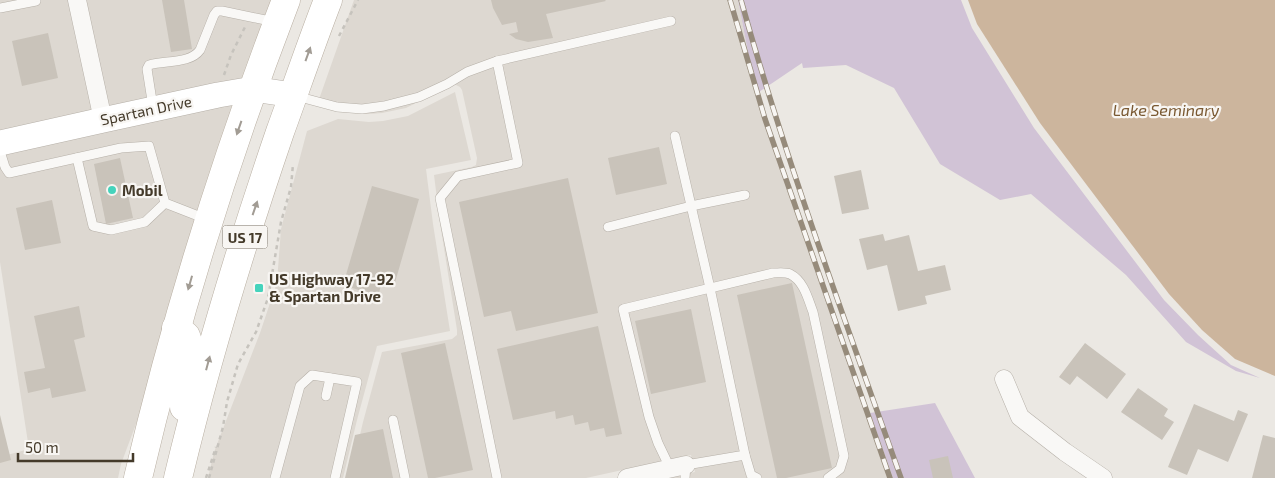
<svg xmlns="http://www.w3.org/2000/svg" width="1275" height="478" font-family="'Exo 2',sans-serif">
  <rect width="100%" height="100%" fill="#ebe8e3"/>
  <g fill="#ddd8d1">
    <polygon points="0,0 68,0 93,113 0,135"/>
    <polygon points="84,0 277,0 248,79 108,109"/>
    <polygon points="354,0 738,0 757,100 893,478 667,478 695,472 691,455 586,478 350,478 363,422 382,352 452,339 457,335 457,330 440,223 434,175 472,167 476,165 477,158 462,90 460,87 456,85 452,85 406,108 382,113 369,114 338,111 317,105"/>
    <polygon points="455,92 471,160 426,169 433,224 450,331 377,346 357,420 343,478 208,478 214,452 260,333 277,282 281,229 307,131 338,119 369,122 383,121 408,116"/>
    <polygon points="241,100 160,360 121,464 118,478 0,478 0,457 29,449 0,262 0,153"/>
  </g>
  <g fill="#d1c3d6">
    <polygon points="738,0 961,0 972,28 1034,128 1164,300 1198,335 1231,365 1260,378 1236,371 1186,342 1126,275 1031,194 1000,200 940,164 894,88 846,65 803,68 802,63 756,94"/>
    <polygon points="935,403 975,478 893,478 870,413"/>
  </g>
  <polygon fill="#ccb59d" points="968,0 1275,0 1275,376 1235,359 1202,330 1169,294 1040,123 977,24"/>
  <g fill="#c9c3ba">
    <polygon points="162,0 184,0 192,49 171,52"/>
    <polygon points="491,0 605,0 606,1 546,14 553,38 528,42 516,39 509,34 518,32 516,22 502,25 493,8"/>
    <polygon points="48,33 58,78 22,86 12,41"/>
    <polygon points="659,147 667,184 616,195 608,158"/>
    <polygon points="120,158 133,218 106,224 94,164"/>
    <polygon points="861,170 869,209 842,214 834,176"/>
    <polygon points="568,178 598,313 516,331 511,311 484,317 459,202"/>
    <polygon points="372,186 419,199 394,286 382,282 378,296 343,285"/>
    <polygon points="52,200 61,243 25,250 16,208"/>
    <polygon points="883,234 885,241 909,235 918,271 945,265 951,290 925,296 927,304 898,311 887,265 867,270 859,239"/>
    <polygon points="792,283 832,468 786,478 777,478 737,295"/>
    <polygon points="79,306 85,337 74,340 86,391 52,398 50,388 28,393 24,372 45,368 34,316"/>
    <polygon points="691,309 706,382 651,394 635,321"/>
    <polygon points="598,326 622,434 606,437 604,428 590,431 588,422 575,425 573,415 556,419 555,411 513,420 497,349"/>
    <polygon points="445,343 473,470 435,478 428,478 401,353"/>
    <polygon points="1085,343 1126,374 1107,399 1077,376 1070,385 1059,377"/>
    <polygon points="1138,388 1168,409 1164,416 1174,422 1162,440 1121,412"/>
    <polygon points="1194,404 1234,421 1238,410 1248,414 1228,462 1198,449 1187,475 1168,467"/>
    <polygon points="0,415 11,460 0,463"/>
    <polygon points="383,429 393,478 345,478 355,435"/>
    <polygon points="1263,435 1275,438 1275,478 1252,478"/>
    <polygon points="948,456 953,478 933,478 929,460"/>
  </g>
  <g fill="none" stroke-linecap="round" stroke-linejoin="round">
    <g stroke="#b6b0a8" stroke-width="10">
      <g id="lane">
        <polyline points="0,8 36,1"/>
        <polyline points="497,61 518,163 458,176 440,198 497,478"/>
        <polyline points="296,96 337,107 362,109 384,106 419,97 447,84 467,72 497,61 671,21"/>
        <path d="M153 107 147 69 149 65C165 60 190 64 200 50L214 15 217 11H222L275 22"/>
        <polyline points="675,136 710,288 745,455 686,465 685,478"/>
        <polyline points="0,151 5,167 9,173 121,148 149,146 165,203 206,219"/>
        <polyline points="77,158 93,226 111,230 145,222 165,203"/>
        <polyline points="608,227 691,206 745,195"/>
        <polyline points="326,396 330,378"/>
        <polyline points="393,420 405,478"/>
        <polyline points="745,455 751,475 757,478"/>
        <path d="M670 468 658 443 649 417 623 309 773 273C779 273 785 272 790 274 804 281 808 299 813 312L844 456 840 469 828 478"/>
        <polyline points="275,478 300,386 312,375 357,382 335,478"/>
      </g>
    </g>
    <g stroke="#b6b0a8" stroke-width="19">
      <g id="street">
        <polyline points="77,0 103,120"/>
        <polyline points="1004,379 1020,417 1065,452 1103,478"/>
        <polyline points="627,478 686,465"/>
      </g>
    </g>
    <g stroke="#b6b0a8" stroke-width="26">
      <polyline id="secondary" points="0,143 103,120 218,95 253,89 293,95"/>
    </g>
    <g stroke="#b8aea1" stroke-width="29">
      <g id="primary">
        <polyline points="176,328 186,336 189,345 189,354 184,382 184,407"/>
        <path d="M138 478C176 316 226 156 286 0"/>
        <path d="M178 478C206 361 241 246 280 132 296 88 311 44 328 0"/>
      </g>
    </g>
    <g stroke="#c6c3bd" stroke-width="2.5" stroke-dasharray="4 4" stroke-linecap="butt">
      <polyline points="339,36 358,0"/>
      <polyline points="224,75 231,55 245,27"/>
      <polyline points="206,478 216,447"/>
      <polyline points="209,478 223,427 227,402 238,364 256,332 268,298 281,222 291,187 293,164"/>
    </g>
    <use href="#lane" stroke="#f9f8f6" stroke-width="9"/>
    <use href="#street" stroke="#f9f8f6" stroke-width="18"/>
    <use href="#secondary" stroke="#fff" stroke-width="25"/>
    <use href="#primary" stroke="#fff" stroke-width="28"/>
    <g stroke="#968b7b" stroke-width="5.5">
      <g id="rail">
        <polyline points="730,0 765,119 890,478"/>
        <path d="M741 0C786 162 845 320 901 478"/>
      </g>
    </g>
    <use href="#rail" stroke="#f8f6f3" stroke-width="4" stroke-dasharray="11" stroke-linecap="butt"/>
  </g>
  <defs><path id="oneway-solid" d="M-6-.8H1V-3.2L6.5 0L1 3.2V.8H-6Z" transform="scale(1.25)"/></defs>
  <g fill="#a29c94">
    <use href="#oneway-solid" transform="translate(308 54) rotate(-70)"/>
    <use href="#oneway-solid" transform="translate(239 128) rotate(109)"/>
    <use href="#oneway-solid" transform="translate(255 208) rotate(-71)"/>
    <use href="#oneway-solid" transform="translate(190 283) rotate(106)"/>
    <use href="#oneway-solid" transform="translate(208 363) rotate(-75)"/>
  </g>
  <g fill="#45d3bc" stroke="#f8f6f3" stroke-width="2">
    <circle cx="112" cy="190" r="5"/>
    <rect x="254" y="283" width="10" height="10" rx="2.5"/>
  </g>
  <g text-anchor="middle" dominant-baseline="central" stroke-width="4.5" stroke-linejoin="round" paint-order="stroke">
    <rect fill="#f8f6f3" stroke="#7a7266" stroke-width="1" x="222.5" y="225.5" width="45" height="23" rx="4"/>
    <g font-size="14" font-weight="bold" fill="#443a2a">
      <text x="245" y="237">US 17</text>
    </g>
    <g font-size="15" fill="#443a2a" stroke="#f8f6f3">
      <text transform="translate(146 110) rotate(-12)">Spartan Drive</text>
    </g>
    <g font-size="15" font-weight="bold" fill="#443a2a" stroke="#f8f6f3" text-anchor="start">
      <text x="122" y="190">Mobil</text>
      <text x="269" y="279">US Highway 17-92<tspan x="269" dy="17">&amp; Spartan Drive</tspan></text>
    </g>
    <g font-size="16" font-style="italic" fill="#7a5932" stroke="#f8f6f3">
      <text x="1166" y="109">Lake Seminary</text>
    </g>
  </g>
  <path d="M18 453v8h115v-8" fill="none" stroke="#443a2a" stroke-width="2.5"/>
  <text x="25" y="453" font-size="15" fill="#443a2a" stroke="#f8f6f3" stroke-width="4" paint-order="stroke">50 m</text>
</svg>
